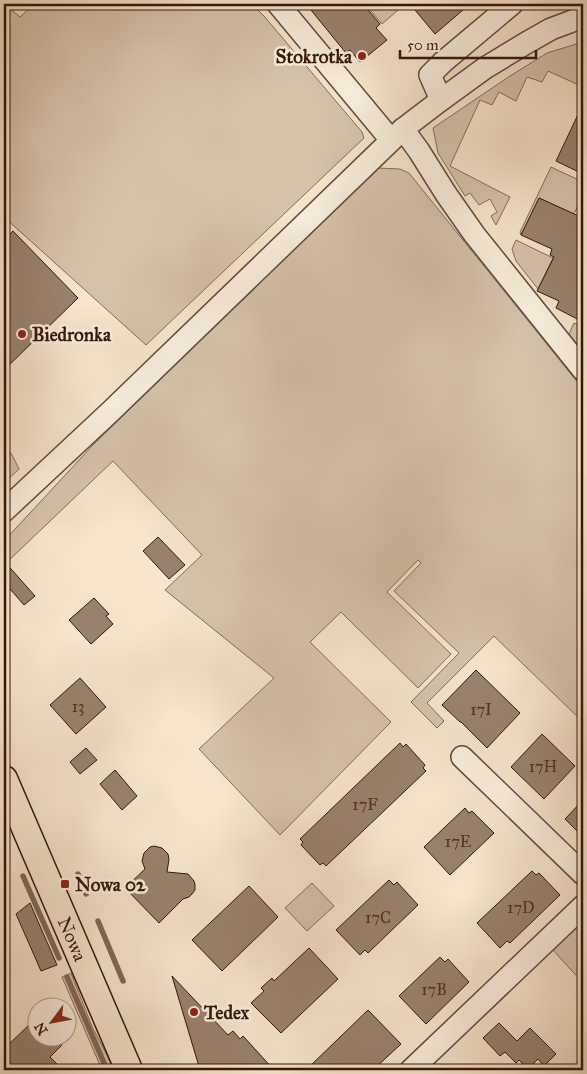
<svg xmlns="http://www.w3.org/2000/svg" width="587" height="1074" font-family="'IM FELL Great Primer',serif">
  <rect width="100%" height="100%" fill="#f5e6cc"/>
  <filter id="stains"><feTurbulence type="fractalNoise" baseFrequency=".004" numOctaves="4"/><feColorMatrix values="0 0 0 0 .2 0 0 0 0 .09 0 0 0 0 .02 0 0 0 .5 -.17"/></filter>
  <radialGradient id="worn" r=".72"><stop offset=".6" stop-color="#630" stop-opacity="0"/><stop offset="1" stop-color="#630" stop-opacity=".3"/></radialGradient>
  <g fill="#d4c3ab" stroke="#846c5a">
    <polygon points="4,4 20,17 34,4 252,4 264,16 362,132 364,138 146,345 4,217"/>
    <polygon points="365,4 405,4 382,24"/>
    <polygon points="583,42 583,80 581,86 548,71 542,82 527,77 516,101 499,92 492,105 480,100 450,166 510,197 496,225 491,216 497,212 490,199 479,205 470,193 465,196 438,153 433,128 510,76 547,53"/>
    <polygon points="551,167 583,182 583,194 574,214 539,198 521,235 520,232"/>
    <polygon points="378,168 400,169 409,173 583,389 583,722 494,636 427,703 444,721 437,728 411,702 459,653 394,591 421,563 418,560 387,592 451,654 418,688 341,612 310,642 391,722 280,835 199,749 274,678 165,590 202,555 113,461 4,565 4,541 94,444"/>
    <polygon points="516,240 553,258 538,289 516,261 512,249"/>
    <polygon points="574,323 583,327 583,355 568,336"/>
    <polygon points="4,450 11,453 19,469 4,483"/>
    <polygon points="312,883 334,906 307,931 285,908"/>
    <polygon points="583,920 583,983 552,949"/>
    <path d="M71 973C78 990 84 1007 91 1024 98 1040 108 1054 113 1070H102L62 977Z"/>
  </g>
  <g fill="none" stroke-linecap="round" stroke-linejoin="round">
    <g stroke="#806857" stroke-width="5.5">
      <polyline points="78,874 86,894"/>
      <polyline points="23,876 59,958"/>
      <polyline points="98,921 123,981"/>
      <polyline points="67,977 107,1070"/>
    </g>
  </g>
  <g fill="#98826f" stroke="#34160a">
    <polygon points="306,4 363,4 380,24 376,28 387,40 360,62 350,50 346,53"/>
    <polygon points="410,4 470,4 435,34"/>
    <polygon points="583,104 583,174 556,161"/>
    <polygon points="539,198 583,218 583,322 556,308 559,301 537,291 554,257 550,255 552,249 521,235"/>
    <polygon points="13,231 78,298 4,370 4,241"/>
    <polygon points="158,537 185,565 169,579 143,551"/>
    <polygon points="4,561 35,596 24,605 4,582"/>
    <polygon points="94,598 109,614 106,616 113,624 91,644 69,620"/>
    <polygon points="476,670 520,713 487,748 461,722 460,722 442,705"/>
    <polygon points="80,678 106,707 76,734 50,705"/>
    <polygon points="542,734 575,766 544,799 511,767"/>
    <polygon points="400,743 403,747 406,744 425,765 423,768 426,771 326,866 323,863 320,865 301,845 303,842 300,839"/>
    <polygon points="86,748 97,760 80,774 70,762"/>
    <polygon points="115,770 137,796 122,810 100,784"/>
    <polygon points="583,800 583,837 565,819"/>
    <polygon points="465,808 469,813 472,811 494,833 450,875 424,847"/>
    <polygon points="154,846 162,848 168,854 169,859 167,872 188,874 194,881 195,885 195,890 192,894 189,897 183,899 159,923 125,888 145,869 142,861 144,853 150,847"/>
    <polygon points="532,871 536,875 539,873 560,895 510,943 507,941 500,948 477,923"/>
    <polygon points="389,880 394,885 397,882 418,905 368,953 365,950 360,955 336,930"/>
    <polygon points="249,886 278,917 222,971 192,940"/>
    <polygon points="30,903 57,965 41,971 16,914"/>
    <polygon points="309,948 338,979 281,1033 251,1003 264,991 261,988 272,978 274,981"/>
    <polygon points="440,957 445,962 448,959 469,982 426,1024 399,996"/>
    <polygon points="172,976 228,1035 233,1031 240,1039 243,1036 274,1070 200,1070"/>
    <polygon points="368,1010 401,1044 373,1070 306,1070"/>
    <polygon points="499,1023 517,1041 530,1028 556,1054 544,1066 538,1059 528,1069 519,1060 516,1063 505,1052 500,1056 483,1038"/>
    <polygon points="30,1024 38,1032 38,1036 54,1036 62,1045 50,1057 63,1070 4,1070 4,1049"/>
  </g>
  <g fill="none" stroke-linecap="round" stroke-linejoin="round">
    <g stroke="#644a3a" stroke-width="24">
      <g id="minor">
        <polyline points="278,4 391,140"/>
        <polyline points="441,100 430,75 443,62 512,4"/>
        <polyline points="403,129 419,151 446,194 474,234 583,370"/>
        <polyline points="4,511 109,413 403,129 441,100 485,68 528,42 551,29 583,17"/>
        <polyline points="462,757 583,874"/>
        <polyline points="411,1070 583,906"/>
      </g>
    </g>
    <g stroke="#34160a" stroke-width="29">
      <g id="major">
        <path id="s1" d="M4 779 129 1070"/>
      </g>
    </g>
    <use href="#minor" stroke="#f8efde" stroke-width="21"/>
    <use href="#major" stroke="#f5e6cc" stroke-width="26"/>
  </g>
  <g fill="#8f2418" stroke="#f8efde" stroke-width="2">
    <circle cx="362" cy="56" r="5"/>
    <circle cx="22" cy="334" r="5"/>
    <rect x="60" y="879" width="10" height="10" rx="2.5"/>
    <circle cx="194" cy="1012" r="5"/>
  </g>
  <g text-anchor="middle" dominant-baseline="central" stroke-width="5" stroke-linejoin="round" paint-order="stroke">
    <g font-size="16" fill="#4d3123">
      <text x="78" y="706">13</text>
      <text x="481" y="709">17I</text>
      <text x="543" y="766">17H</text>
      <text x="365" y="804">17F</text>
      <text x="458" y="841">17E</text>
      <text x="521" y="907">17D</text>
      <text x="378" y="917">17C</text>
      <text x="434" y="989">17B</text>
    </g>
    <g font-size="19" font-weight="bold" fill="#34160a" stroke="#f8efde" text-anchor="start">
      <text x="352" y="56" text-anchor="end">Stokrotka</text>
      <text x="32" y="334">Biedronka</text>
      <text x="75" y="884">Nowa 02</text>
      <text x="204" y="1012">Tedex</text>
    </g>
    <g font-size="19" fill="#34160a" stroke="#f8efde">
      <text stroke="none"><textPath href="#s1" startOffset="174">Nowa</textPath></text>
    </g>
  </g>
  <rect width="587" height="1074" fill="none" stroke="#f5e6cc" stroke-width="20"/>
  <rect x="5" y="5" width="577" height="1064" fill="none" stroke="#34160a" stroke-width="2.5"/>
  <rect x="10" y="10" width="567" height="1054" fill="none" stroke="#34160a"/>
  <g transform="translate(52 1022) rotate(238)"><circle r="24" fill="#f8efde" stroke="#aa9889"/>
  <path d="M0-4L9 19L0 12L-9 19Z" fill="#8f2418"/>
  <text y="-8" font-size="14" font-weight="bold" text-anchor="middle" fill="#34160a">N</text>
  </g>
  <path d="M400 50v8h136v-8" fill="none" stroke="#34160a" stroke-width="2.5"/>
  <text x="407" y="50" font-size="15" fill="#34160a" stroke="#f8efde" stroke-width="4" paint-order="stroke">50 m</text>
  <rect width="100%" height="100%" filter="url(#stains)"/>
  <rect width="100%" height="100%" fill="url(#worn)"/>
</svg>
